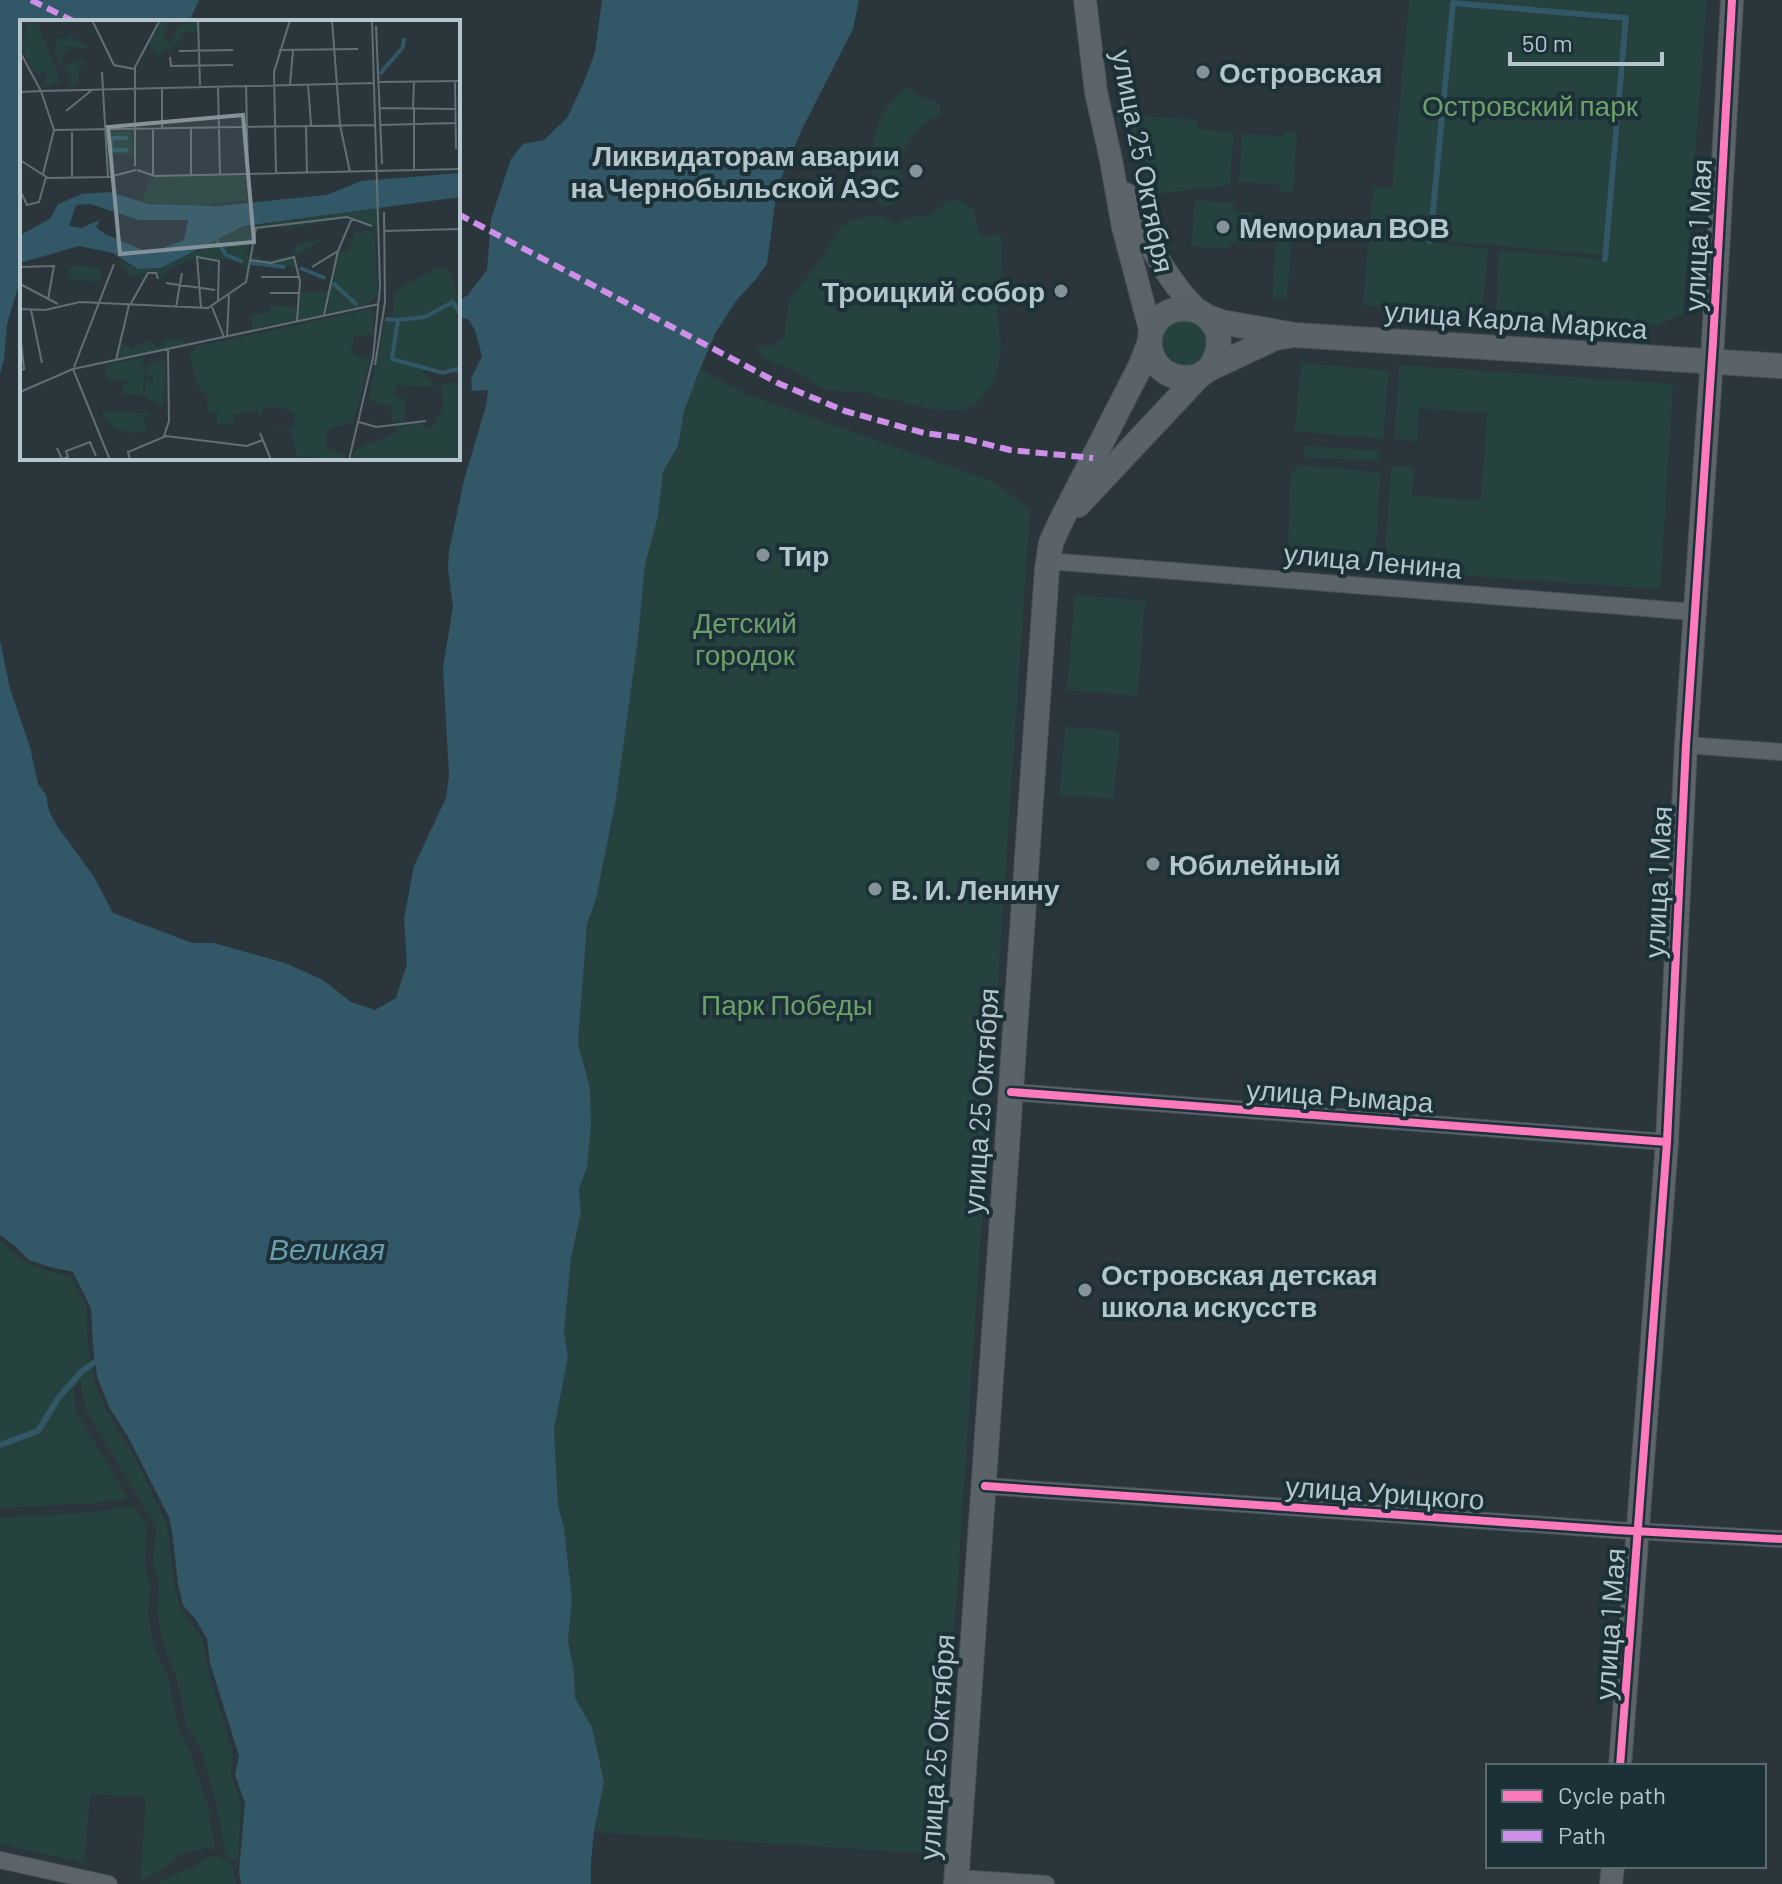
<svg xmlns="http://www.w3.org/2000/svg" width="1782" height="1884" font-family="Barlow,sans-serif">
  <rect width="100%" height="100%" fill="#2a363c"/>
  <g fill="#26423f">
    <polygon points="1409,0 1450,0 1427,242 1488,249 1482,314 1363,305 1373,187 1392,188"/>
    <polygon points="1458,0 1707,0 1683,314 1657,325 1496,315 1499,250 1608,260 1630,16"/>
    <polygon points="1453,6 1623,22 1602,255 1433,240"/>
    <path d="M908 87 917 95 940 104 941 114C907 131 895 156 905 193L893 204 882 208C873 192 873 183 872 165 871 130 880 109 908 87Z"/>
    <polygon points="1128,115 1197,120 1197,129 1234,132 1230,185 1152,194"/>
    <polygon points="1285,132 1297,133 1293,192 1279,191 1279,184 1239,182 1242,134 1284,136"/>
    <polygon points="1195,200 1234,203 1234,211 1255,213 1252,244 1229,242 1228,249 1191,246"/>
    <path d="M948 201H962L974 210 978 232 984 238 1000 233 1002 243 1000 296 997 311 1001 345 1000 354 997 371 991 386 975 405 963 410 929 409 892 399 879 398 869 393 825 390 794 371 762 358 757 349 765 345 773 346 784 337 789 300 825 254 839 228 851 221 871 215 884 217 896 224C906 218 915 215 927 217Z"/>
    <polygon points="1277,233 1292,234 1287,298 1272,297"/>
    <circle cx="1184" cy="343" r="23"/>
    <polygon points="1301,363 1389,371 1383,439 1295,431"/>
    <polygon points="1399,365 1673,384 1660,589 1384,570 1391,466 1414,467 1412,496 1481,500 1487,413 1419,408 1417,441 1394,439"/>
    <polygon points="700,369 746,394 994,482 1030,510 939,1854 595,1832 604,1782 592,1727 575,1698 574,1672 568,1641 572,1599 564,1528 558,1505 554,1429 568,1357 564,1332 571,1259 581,1211 579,1189 587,1167 590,1088 578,1043 587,924 596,899 616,799 638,639 645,565 658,516 663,472 678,446 684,411"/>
    <polygon points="1304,446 1379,451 1379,461 1304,457"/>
    <polygon points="1300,465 1381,473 1374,568 1302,564 1287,557 1291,473"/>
    <polygon points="1075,595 1145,601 1138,696 1067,690"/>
    <polygon points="1065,727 1120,731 1114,799 1059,795"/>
    <path d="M0 1241C24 1263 38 1270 70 1276L86 1306 88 1343 93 1378 105 1408 139 1465 164 1518 169 1536 174 1585 180 1607 203 1640 206 1662 233 1754 231 1774 241 1803 238 1860H232L225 1854 217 1805 201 1750 186 1724 176 1675 163 1645 157 1612 159 1584 153 1565 156 1527 85 1409 81 1380 74 1388 76 1411 128 1498 93 1503 0 1508Z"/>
    <polygon points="134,1506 147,1527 145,1566 150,1585 148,1612 153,1645 168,1677 178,1725 190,1752 208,1806 215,1849 206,1848 180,1854 165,1868 140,1882 146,1797 90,1794 84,1863 0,1844 0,1518 95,1512"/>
    <polygon points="206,1857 221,1857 232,1864 236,1884 160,1884 161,1880 192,1868"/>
  </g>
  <g fill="#325766">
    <polygon points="0,0 199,0 189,22 22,22 22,283 18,287 7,324 4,359 0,374"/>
    <polygon points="602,0 859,0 853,29 802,129 777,188 767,264 755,280 736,301 716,332 700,369 684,411 678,446 663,472 658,516 645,565 638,639 616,799 596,899 587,924 578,1043 590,1088 591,1127 587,1167 579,1189 581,1211 571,1259 564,1332 568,1357 554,1429 558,1505 564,1528 572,1599 568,1641 574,1672 575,1698 592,1727 604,1782 594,1832 591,1861 591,1884 241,1884 239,1872 245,1803 235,1775 239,1756 210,1663 207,1639 196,1620 183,1605 178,1584 173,1538 169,1517 127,1435 109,1407 97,1376 93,1346 91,1308 73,1272 50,1267 29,1260 15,1246 0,1235 0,640 10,689 30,747 38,784 46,795 49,811 57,826 94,877 113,913 192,943 214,943 285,963 323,980 351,1002 375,1010 396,998 407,964 404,919 414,866 446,798 449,775 443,668 453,607 448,569 449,551 464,480 486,406 488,390 472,391 471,379 482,356 475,330 468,319 458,318 458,301 468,295 487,270 491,219 511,159 523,144 544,140 567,118 584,82 595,52"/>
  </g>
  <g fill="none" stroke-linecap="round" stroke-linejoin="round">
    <g stroke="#325766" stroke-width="6">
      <polyline points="1430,241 1453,3 1626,18 1605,259"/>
      <polyline points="0,1445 38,1431 59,1397 82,1371 95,1362"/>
    </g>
    <g stroke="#495256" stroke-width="18">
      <g id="minor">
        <polyline points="1048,561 1695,612"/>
        <polyline points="1686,745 1782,752"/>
        <polyline points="1011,1092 1667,1142"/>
        <polyline points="985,1486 1616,1530 1782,1539"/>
        <polyline points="0,1860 109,1884"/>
        <polyline points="957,1878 1046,1884"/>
      </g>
    </g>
    <g stroke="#495256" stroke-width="24">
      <g id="tertiary">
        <polyline points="1085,0 1096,92 1111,160 1123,227 1151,333"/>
        <path d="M1126 194C1144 237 1165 278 1198 311"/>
        <polyline points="1620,1766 1667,1142 1686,745 1713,342 1732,0"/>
        <polyline points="1611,1884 1613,1866"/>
      </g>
    </g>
    <g stroke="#495256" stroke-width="26">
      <g id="secondary">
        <polyline points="1208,317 1221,322 1295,335 1782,366"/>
        <path d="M1199 376C1145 390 1131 317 1179 309 1188 308 1196 309 1203 314 1224 328 1222 351 1209 369"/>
        <polyline points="1078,505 1199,376 1209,369 1275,338 1288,336"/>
        <polyline points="956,1884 1047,569 1051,543 1059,525 1140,367 1149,344"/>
      </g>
    </g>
    <use href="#minor" stroke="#5c6469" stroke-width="16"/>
    <use href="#tertiary" stroke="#5c6469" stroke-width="22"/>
    <use href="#secondary" stroke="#5a6367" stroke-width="24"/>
    <g stroke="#ce8fe9" stroke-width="6" stroke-dasharray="12 6" stroke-linecap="butt">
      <polyline points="31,0 75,22"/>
      <polyline points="458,214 780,384 845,411 924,433 962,438 1010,450 1093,458"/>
    </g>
    <g stroke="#1c3038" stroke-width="13">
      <g id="cycleway">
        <polyline points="1011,1092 1667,1142"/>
        <polyline points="985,1486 1616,1530 1782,1539"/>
        <polyline points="1620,1766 1667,1142 1686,745 1713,342 1732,0"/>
      </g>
    </g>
    <use href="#cycleway" stroke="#fd7abc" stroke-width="8"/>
  </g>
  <g fill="#84939a" stroke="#1c3038" stroke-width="3">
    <circle cx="1203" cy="72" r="8"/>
    <circle cx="916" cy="171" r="8"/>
    <circle cx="1223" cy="227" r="8"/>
    <circle cx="1061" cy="291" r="8"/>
    <circle cx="763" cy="555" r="8"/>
    <circle cx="1153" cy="864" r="8"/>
    <circle cx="875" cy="889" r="8"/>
    <circle cx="1085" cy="1290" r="8"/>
  </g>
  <g text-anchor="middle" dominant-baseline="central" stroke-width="8" stroke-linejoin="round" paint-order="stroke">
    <g font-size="28" font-weight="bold" fill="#b5c5cd" stroke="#1c3038" text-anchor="start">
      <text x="1219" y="72">Островская</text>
      <text x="900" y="155" text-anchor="end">Ликвидаторам аварии<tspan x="900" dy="32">на Чернобыльской АЭС</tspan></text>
      <text x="1239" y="227">Мемориал ВОВ</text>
      <text x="1045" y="291" text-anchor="end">Троицкий собор</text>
      <text x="779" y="555">Тир</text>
      <text x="1169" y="864">Юбилейный</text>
      <text x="891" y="889">В. И. Ленину</text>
      <text x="1101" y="1274">Островская детская<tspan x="1101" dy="32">школа искусств</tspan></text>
    </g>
    <g font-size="28" fill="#6da069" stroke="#1c3038">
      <text x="1530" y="105">Островский парк</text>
      <text x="745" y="622">Детский<tspan x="745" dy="32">городок</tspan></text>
      <text x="787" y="1004">Парк Победы</text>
    </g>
    <g font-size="28" fill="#b5c5cd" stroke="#1c3038">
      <text transform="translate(1144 161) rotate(79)">улица 25 Октября</text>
      <text transform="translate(1697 235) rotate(-87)">улица 1 Мая</text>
      <text transform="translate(1516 319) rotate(4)">улица Карла Маркса</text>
      <text transform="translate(1373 560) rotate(5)">улица Ленина</text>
      <text transform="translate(1657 882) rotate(-87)">улица 1 Мая</text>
      <text transform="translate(1340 1095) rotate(4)">улица Рымара</text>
      <text transform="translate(980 1101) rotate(-86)">улица 25 Октября</text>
      <text transform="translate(1385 1492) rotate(4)">улица Урицкого</text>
      <text transform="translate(1609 1624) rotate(-86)">улица 1 Мая</text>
      <text transform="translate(936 1747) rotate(-86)">улица 25 Октября</text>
    </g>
    <g font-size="30" font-style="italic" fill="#6a9caf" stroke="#1c3038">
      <text x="327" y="1248">Великая</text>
    </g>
  </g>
  <g transform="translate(20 20)">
    <rect width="440" height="440" fill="#2a363c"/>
    <path d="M0 0H16L41 62 23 67 27 53 16 54 0 26 7 13 6 2ZM142 0H150L144 14 151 27 158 6 177 0 178 11 164 12 152 31 147 28 137 36 129 24ZM48 15 71 29 38 25 52 30 39 33 45 35 41 39 46 46 53 43V35L56 45 61 39 67 43 59 47 57 66H47L52 58 35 35 37 18 46 20ZM111 112 113 135 88 133V112ZM226 155 227 180 171 186 122 182 130 157ZM357 188 358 208 330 197 271 208V213L267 207H236L227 213 232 216 226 235 232 238 234 226 233 238 240 235 242 241 275 235 276 224 303 220 276 236V248L230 242 227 251 222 240 203 239 193 242 187 259V249L178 247H188L190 238 177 237 147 250 143 258 136 252 111 256 97 239 118 249H141L224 207ZM335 211H355L357 275 346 285 306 294 319 231 328 232ZM55 245 80 249 81 261 52 260 48 250ZM419 247H428L440 283V357L427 349H406L402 351 417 367 377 365 375 377 385 379V401L373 402 370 385 356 384 349 377 366 297 373 298 375 271ZM281 272H308L302 296 278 300ZM251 285 277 287 276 300 232 309 231 295 250 292ZM347 290 355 291 353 315H334L331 333 350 340 333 403 309 408 305 416 307 427 325 436 324 440 277 436 271 410H247L274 408V393L258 387H243L242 398 237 391 212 395 213 404H196L197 392H188L187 375 177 365 173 348 169 332 178 328H169ZM164 319 165 324 96 340 100 324 113 328 128 320 138 328 145 320ZM124 338 123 345 92 352 125 346 123 375 103 374V365L112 361 85 358V345ZM136 341H146L145 373 133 372 142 374 144 386 124 376 127 360 133 362V355L127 358V346ZM440 362V440H331L336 429 376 413 378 405 399 402 410 410 423 388 422 364ZM82 392 86 391 136 394 123 397 127 411 115 413 94 409Z" fill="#26423f"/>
    <path d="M440 153V177L224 206 141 248 118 249 93 233 59 226 0 243V215L30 199 38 184 62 174 89 172 129 184 198 186 306 175 342 161ZM70 184 119 200H168L164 220 130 233 85 214 76 207 80 200 61 208 49 206 56 185Z" fill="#325766" fill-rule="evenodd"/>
    <path fill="none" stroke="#325766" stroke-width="4" d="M360 54 383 27 384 18M108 130H91V118H108M196 219 206 235 223 242M231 243 265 247M280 248 305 258M313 263 337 285M365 299 378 300 372 339 423 353 440 348M378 300 405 297 433 282 440 293"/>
    <path fill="none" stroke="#626f76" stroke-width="2" d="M72 0 94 45 114 49M178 0 180 65M312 0 320 105M356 6 362 144M259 30 338 29M159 31 213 30M0 32 21 71 354 63M150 37 151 46 213 45M82 52 88 157M435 61 436 129M359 62 440 61M270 64 273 31M288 64 291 105M226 65 228 154M142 67V109M198 67 200 154M0 72 21 71 34 110M360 88 435 89M393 88 394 62M394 88V150M46 91 72 70M320 105 330 152M361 105 435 103M171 108V155M133 109V155M34 110 286 106M0 140 28 158 89 157 116 150M115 146V47L140 0M117 150 135 156 440 149M256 153 254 52 270 0M287 153 286 106 356 105M23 154 34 110M52 157V112M0 170 7 185 19 182 26 157M364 211 440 209M230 240 251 243 274 237 280 261 277 301M0 247 34 246 28 279M292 247 318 231M241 257H280M146 263 195 270M0 264 38 284M250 273H280M110 285 128 253H136L138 259M156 287 162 253M192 287 204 317M181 288 177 237 199 241 198 282M0 289 25 290 60 282 188 288 226 262 236 208 327 197 352 206M11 290 22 343M304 295 318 231 332 198M0 313 4 349 0 351M207 316 209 275M96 340 109 285M355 345 365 282 364 192M54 347 94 244M53 349 90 440M0 372 53 349 359 284M339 402 356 407 406 401M240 413 251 440M144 416 149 401 148 329M37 428 42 439 48 437 46 431 70 422 76 436M110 440 108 432 146 416 227 426 243 420M172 440H200M329 440 353 338 360 266 352 0"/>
    <path fill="#84939a" fill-opacity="0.15" stroke="#84939a" stroke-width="4" d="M223 95 234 222 100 234 88 107Z"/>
    <rect width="440" height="440" fill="none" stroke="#b5c5cd" stroke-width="4"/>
  </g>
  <rect x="1486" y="1764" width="280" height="104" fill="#1c3038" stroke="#596c74" stroke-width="2"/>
  <rect x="1502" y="1790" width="40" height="12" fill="#fd7abc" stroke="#596c74" stroke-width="2"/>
  <text x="1558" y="1804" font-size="24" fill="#b5c5cd">Cycle path</text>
  <rect x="1502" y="1830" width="40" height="12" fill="#ce8fe9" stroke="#596c74" stroke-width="2"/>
  <text x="1558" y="1844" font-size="24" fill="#b5c5cd">Path</text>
  <path d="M1510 52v12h152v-12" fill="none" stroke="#b5c5cd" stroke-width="4"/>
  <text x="1522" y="52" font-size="24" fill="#b5c5cd" stroke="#1c3038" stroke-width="6" paint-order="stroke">50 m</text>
</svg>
